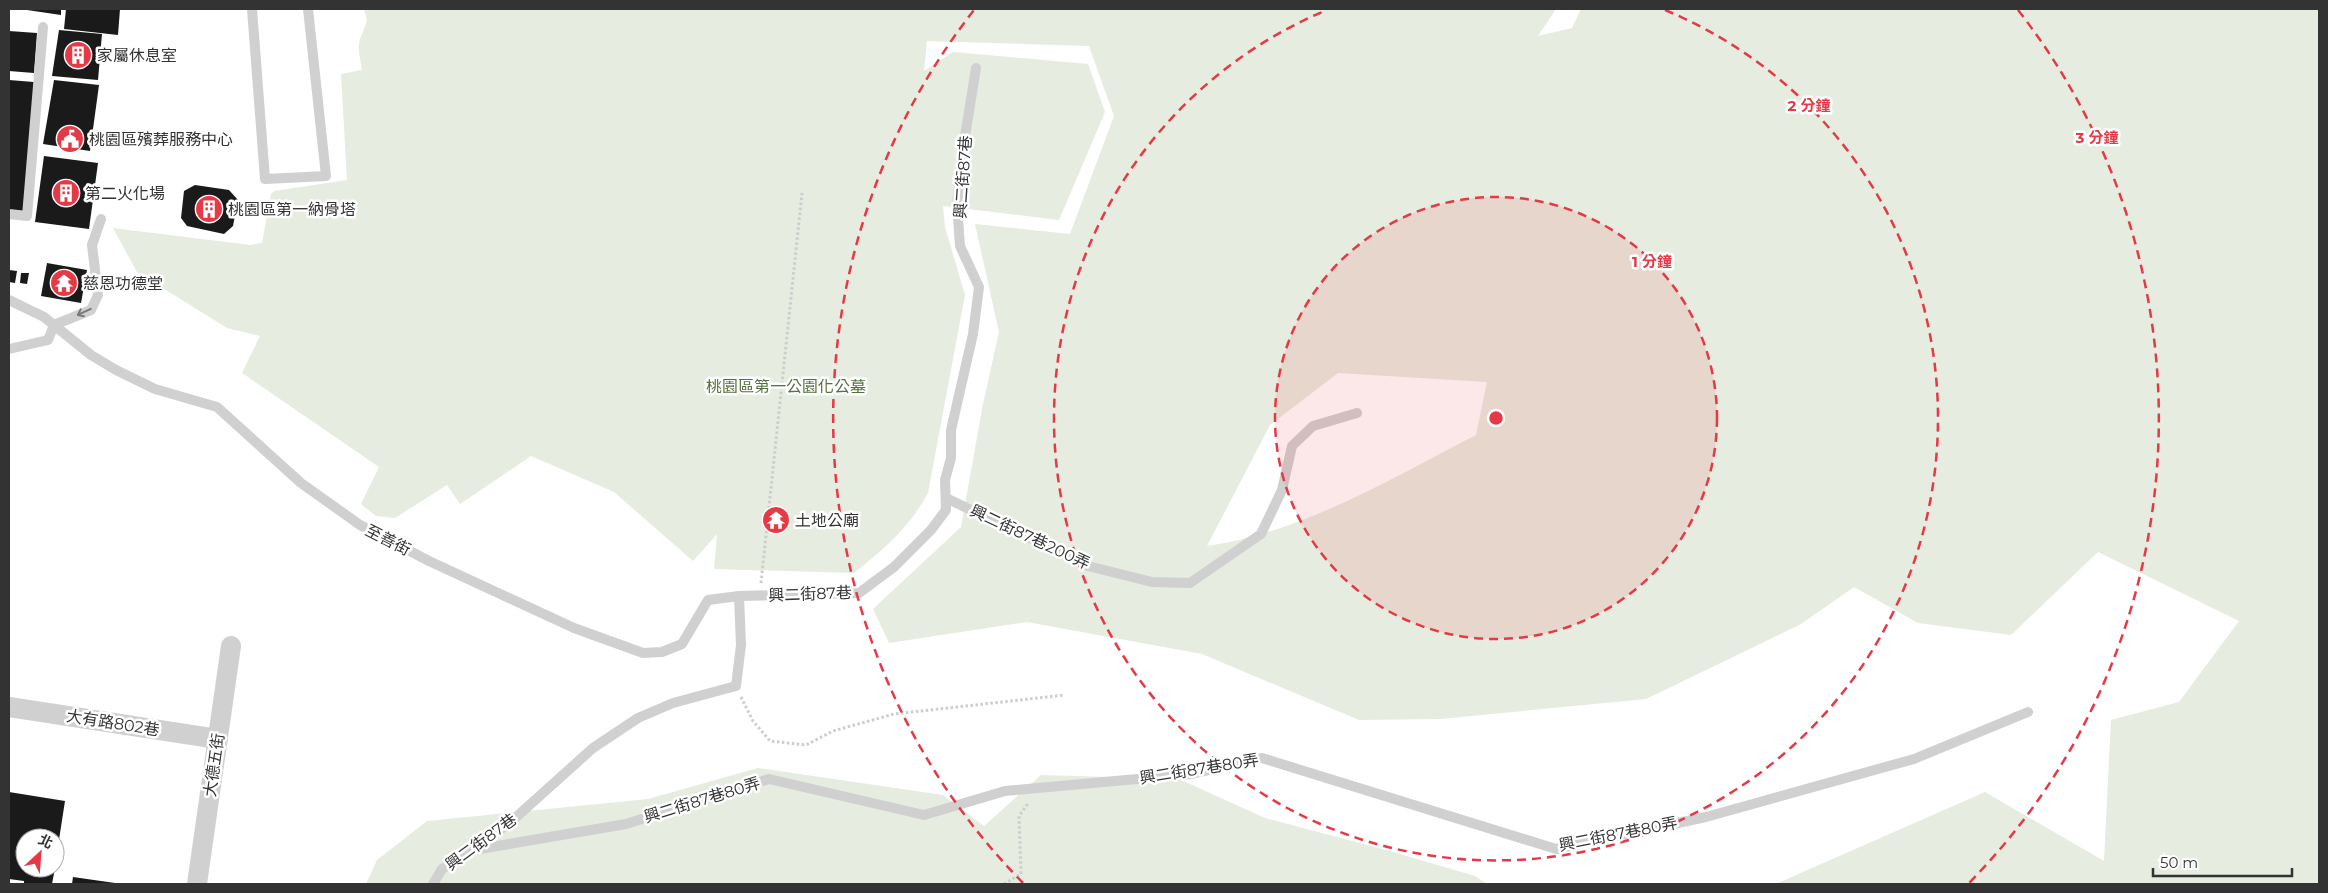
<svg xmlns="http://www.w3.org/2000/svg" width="2328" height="893" font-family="Montserrat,'Noto Sans TC',sans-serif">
  <rect width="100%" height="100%" fill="#fff"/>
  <g fill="#e6ecdf" fill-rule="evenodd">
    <path d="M363 9H1556L1538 36 1572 28 1581 9H2319V884H1776L1985 792 2104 861 2111 720 2179 702 2239 621 2098 552 2011 635 1918 623 1854 587 1801 624 1646 699 1440 719 1359 720 1202 654 1027 622 889 643 873 609 961 527 983 404 999 332 975 224 1070 234 1114 116 1089 46 927 41 924 71 953 52 1088 64 1105 112 1059 220 943 206 945 227 965 295 928 493C909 528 885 548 854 573L714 569 717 534 693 561 614 492 531 456 460 504 447 485 395 518 376 516 361 504 379 467 242 373 260 336 227 328 137 272 113 228 250 245 262 243 271 194 274 191 347 180 341 74 362 70C361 62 358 52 359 44 361 30 372 23 363 9ZM1338 373 1487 382 1476 435C1390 479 1304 532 1207 546L1270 425Z"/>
    <polygon points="758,768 943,795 984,826 1041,775 1179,779 1265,818 1390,851 1475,876 1487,884 366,884 377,860 427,821 648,799"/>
  </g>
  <g fill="#1a1a1a">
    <polygon points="27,9 61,9 61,15 27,10"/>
    <polygon points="66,9 120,9 118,35 64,29"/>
    <polygon points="59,30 102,34 98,80 52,76"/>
    <polygon points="9,31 37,33 34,73 9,71"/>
    <polygon points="9,80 34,82 25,213 9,211"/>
    <polygon points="54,80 99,85 90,151 43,144"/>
    <polygon points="44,156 98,163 89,229 35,222"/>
    <polygon points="195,185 229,190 238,200 233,226 224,234 187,226 181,218 184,191"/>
    <polygon points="47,263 87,270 81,303 41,296"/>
    <polygon points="9,270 17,271 15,283 9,282"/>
    <polygon points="21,273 29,273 27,284 20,283"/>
    <polygon points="9,792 65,801 56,859 55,838 25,838 25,868 55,868 52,884 24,884 24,881 9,879"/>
    <polygon points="73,877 115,883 115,884 72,884"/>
  </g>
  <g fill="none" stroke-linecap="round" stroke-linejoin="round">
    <g stroke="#cdcdcd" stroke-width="3" stroke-dasharray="2.5 2.5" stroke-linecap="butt">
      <polyline points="761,583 802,193"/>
      <polyline points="741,697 753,721 770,741 806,745 833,731 894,714 1065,695"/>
      <polyline points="1004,884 1021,874 1019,816 1029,802"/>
    </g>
    <g stroke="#d0d0d0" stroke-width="10">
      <polyline points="252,9 265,179 326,176 308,9"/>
      <polyline points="9,214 27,216 43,27"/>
      <polyline points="9,300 44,317 91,355 116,370 155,389 217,407 301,483 360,525 429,561 574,628 643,653 662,652 682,644 708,600 739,596"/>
      <polyline points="9,349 48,340 54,325 91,310 98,295 92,245 101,219"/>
      <polyline points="946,498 1088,566 1152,582 1190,583 1261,534 1282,490 1292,446 1313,426 1357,413"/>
      <polyline points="474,850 626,824 769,779 924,815 1005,791 1192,774 1262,758 1556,849 1706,817 1914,759 2028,712"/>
      <polyline points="433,884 442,869 474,850 514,819 593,748 638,718 673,703 736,686 741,645 739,596 859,593 894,567 931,530 946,510 945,480 951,458 951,430 973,334 979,287 960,246 957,204 965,136 976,68"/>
    </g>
    <g stroke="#d0d0d0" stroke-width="20">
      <polyline points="9,707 218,739"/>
      <polyline points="197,884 231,646"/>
    </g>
  </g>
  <defs><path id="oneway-shaft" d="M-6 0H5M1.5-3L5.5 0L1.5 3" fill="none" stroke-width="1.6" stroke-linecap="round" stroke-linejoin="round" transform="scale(1.25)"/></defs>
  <use stroke="#7a7a7a" href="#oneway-shaft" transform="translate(84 312) rotate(155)"/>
  <circle cx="1496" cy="418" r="221" fill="#e63946" fill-opacity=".12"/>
  <g fill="none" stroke="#e63946" stroke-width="2.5" stroke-dasharray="9 6">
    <circle cx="1496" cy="418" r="221"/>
    <path d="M1665 10A442 442 0 1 1 1327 10"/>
    <path d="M1023 883A663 663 0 0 1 974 10M2018 10A663 663 0 0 1 1969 883"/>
  </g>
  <defs>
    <g id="building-disc" transform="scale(1.4375)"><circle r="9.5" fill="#e63946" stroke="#fff"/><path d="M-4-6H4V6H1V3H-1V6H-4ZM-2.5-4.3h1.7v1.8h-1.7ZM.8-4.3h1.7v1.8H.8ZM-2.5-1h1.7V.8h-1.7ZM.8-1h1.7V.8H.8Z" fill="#fff"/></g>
    <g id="civic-disc" transform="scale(1.4375)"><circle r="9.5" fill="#e63946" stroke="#fff"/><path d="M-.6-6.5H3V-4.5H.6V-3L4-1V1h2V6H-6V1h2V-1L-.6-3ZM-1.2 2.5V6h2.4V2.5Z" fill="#fff"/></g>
    <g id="temple-disc" transform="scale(1.4375)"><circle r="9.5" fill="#e63946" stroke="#fff"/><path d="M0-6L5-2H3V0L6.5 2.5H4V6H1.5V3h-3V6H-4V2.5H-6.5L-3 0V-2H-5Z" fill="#fff"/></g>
  </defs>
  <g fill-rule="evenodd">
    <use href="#building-disc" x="78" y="55"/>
    <use href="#civic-disc" x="70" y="139"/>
    <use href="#building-disc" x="66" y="193"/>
    <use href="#building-disc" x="209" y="209"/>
    <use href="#temple-disc" x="64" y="283"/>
    <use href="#temple-disc" x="776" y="520"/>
  </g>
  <g text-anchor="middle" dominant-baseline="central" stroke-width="5" stroke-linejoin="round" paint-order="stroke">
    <g font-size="16" fill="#333" stroke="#fff" text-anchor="start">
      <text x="97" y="55">家屬休息室</text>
      <text x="89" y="139">桃園區殯葬服務中心</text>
      <text x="85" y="193">第二火化場</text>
      <text x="228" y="209">桃園區第一納骨塔</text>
      <text x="83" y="283">慈恩功德堂</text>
      <text x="795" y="520">土地公廟</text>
    </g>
    <g font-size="16" fill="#333" stroke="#fff">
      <text transform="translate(963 177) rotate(-86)">興二街87巷</text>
      <text transform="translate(1030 537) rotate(25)">興二街87巷200弄</text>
      <text transform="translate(388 540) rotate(27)">至善街</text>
      <text transform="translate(810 594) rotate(-2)">興二街87巷</text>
      <text transform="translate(113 723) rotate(9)">大有路802巷</text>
      <text transform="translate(214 765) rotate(-82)">大德五街</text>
      <text transform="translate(1199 769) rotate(-9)">興二街87巷80弄</text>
      <text transform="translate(702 800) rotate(-17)">興二街87巷80弄</text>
      <text transform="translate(1618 834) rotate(-11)">興二街87巷80弄</text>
      <text transform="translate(481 842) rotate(-36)">興二街87巷</text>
    </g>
    <g font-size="16" fill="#56703f" stroke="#fff">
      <text x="786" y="386">桃園區第一公園化公墓</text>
    </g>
  </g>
  <circle cx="1496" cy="418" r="8" fill="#e63946" stroke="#fff" stroke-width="2.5"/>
  <g font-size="15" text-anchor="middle" font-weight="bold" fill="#e63946" stroke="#fff" stroke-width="5" stroke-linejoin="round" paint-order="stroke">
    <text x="1809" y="111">2 分鐘</text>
    <text x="2097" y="143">3 分鐘</text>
    <text x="1652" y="267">1 分鐘</text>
  </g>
  <rect width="2328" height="893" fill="none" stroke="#333333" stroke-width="20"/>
  <g transform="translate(40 853) rotate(26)"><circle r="24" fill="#ffffff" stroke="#adadad"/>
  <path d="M0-4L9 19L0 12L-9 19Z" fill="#e63946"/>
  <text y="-8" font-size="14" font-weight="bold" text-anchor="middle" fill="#333333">北</text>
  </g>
  <path d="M2153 868v8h139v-8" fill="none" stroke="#333333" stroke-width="2.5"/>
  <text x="2160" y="868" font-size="15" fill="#333333" stroke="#ffffff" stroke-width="4" paint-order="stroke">50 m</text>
</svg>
